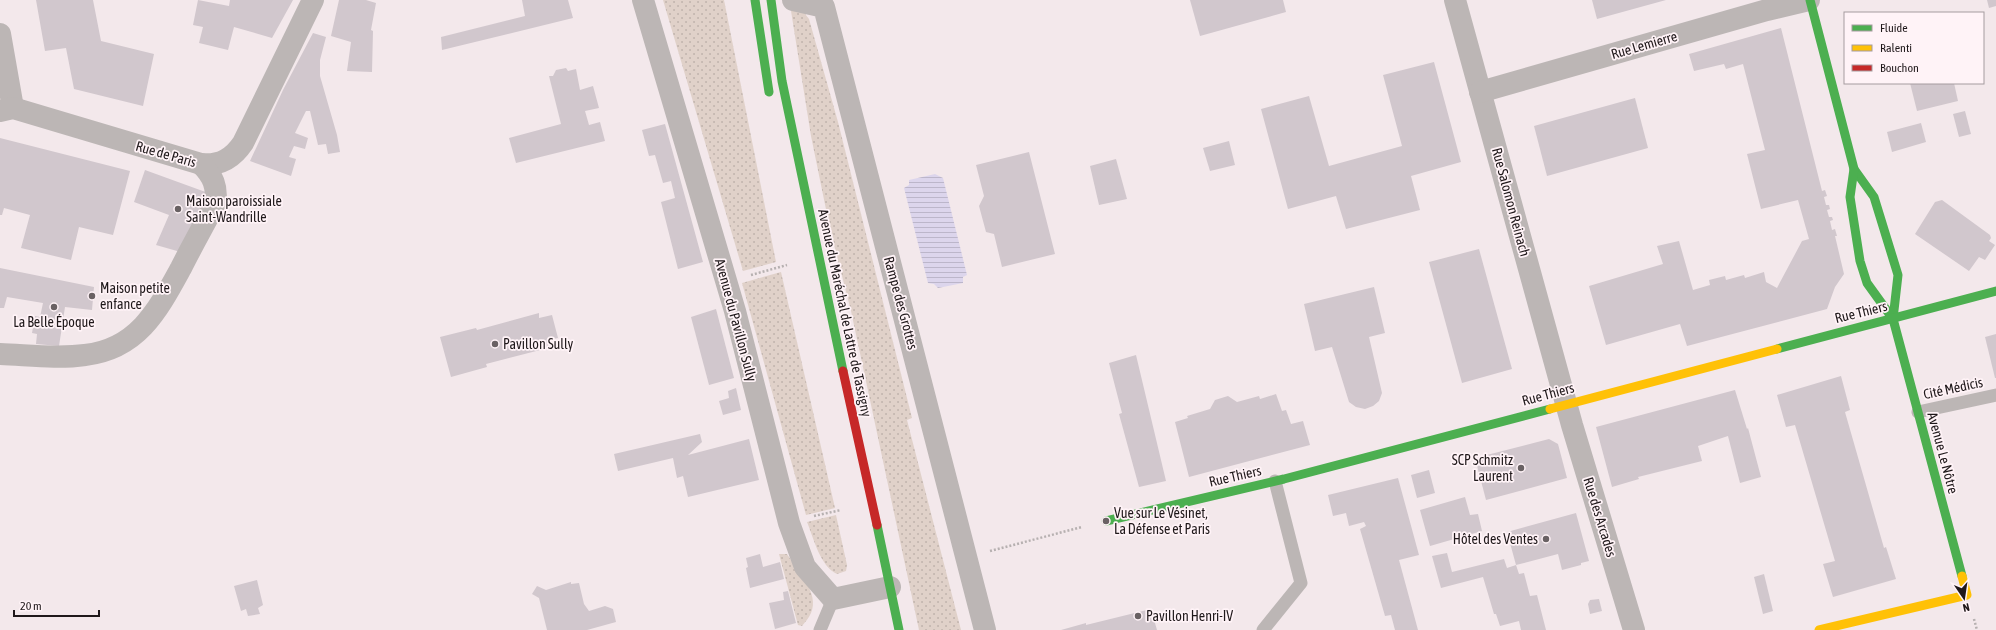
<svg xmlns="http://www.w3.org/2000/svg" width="1996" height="630" font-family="'Asap Condensed',sans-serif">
  <defs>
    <pattern id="grass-dots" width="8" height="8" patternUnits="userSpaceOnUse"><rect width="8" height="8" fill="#e0d1c9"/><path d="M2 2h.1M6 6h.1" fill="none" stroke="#c0b3ac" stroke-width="1.8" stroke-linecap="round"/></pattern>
    <pattern id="water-rules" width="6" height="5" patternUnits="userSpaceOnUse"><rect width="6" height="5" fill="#dcd5ec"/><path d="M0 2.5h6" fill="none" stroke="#bcb6ca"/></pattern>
  </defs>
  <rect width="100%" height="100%" fill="#f3e8eb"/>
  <g fill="url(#grass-dots)">
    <polygon points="663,0 724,0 776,262 743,271"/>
    <polygon points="799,6 809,19 838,122 912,418 907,420 961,630 919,630 851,311 830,229 811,136 791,11"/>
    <polygon points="781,272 835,508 806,515 742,283"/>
    <path d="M836 515 847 565 846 571 837 574C820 566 814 539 807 522Z"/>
    <path d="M779 554H787C797 570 820 593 811 613 809 618 805 622 802 626L798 625Z"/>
  </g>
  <polygon fill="url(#water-rules)" points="935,174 943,178 967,275 963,277 963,283 938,288 934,284 928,283 904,188 909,185 909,180"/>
  <g fill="#d1c7cd">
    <polygon points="36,0 93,0 101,41 154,54 143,106 74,89 66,48 45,51"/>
    <polygon points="198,0 229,6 230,0 293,0 272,38 234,27 228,50 199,43 203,27 193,25"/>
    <polygon points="339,0 366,0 376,3 371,30 373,31 372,72 347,71 351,42 331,36"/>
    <polygon points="522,0 568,0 573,18 442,50 441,37 525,16"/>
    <polygon points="1190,0 1283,0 1286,12 1200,36"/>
    <polygon points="1592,0 1666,0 1597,19"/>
    <polygon points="1987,0 1996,0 1996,6 1989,8"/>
    <polygon points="1781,28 1822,191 1825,190 1827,196 1824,197 1826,205 1829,205 1830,209 1827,210 1829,217 1832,217 1833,220 1830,221 1832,230 1835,229 1837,236 1835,236 1844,274 1835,287 1827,309 1687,346 1680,324 1606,345 1589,286 1663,264 1657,246 1679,241 1693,290 1710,285 1709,280 1725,276 1726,280 1744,275 1745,278 1764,272 1766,282 1777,288 1802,241 1809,239 1798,200 1761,209 1747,154 1765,150 1743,64 1726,69 1724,64 1694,71 1689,54"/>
    <polygon points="313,33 326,37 320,60 320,76 337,135 340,152 328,154 326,144 318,145 310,111 306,111 295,133 308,138 305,149 294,146 289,157 296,159 291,176 250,161 283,90"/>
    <polygon points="1434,62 1461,162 1411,176 1420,210 1346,229 1336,196 1288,209 1261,109 1309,96 1329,166 1402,146 1383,75"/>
    <polygon points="566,68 568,71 576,69 580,90 593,86 599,108 585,111 589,125 600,122 605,141 516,163 509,138 561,124 549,76 553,76 556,70"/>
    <polygon points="1910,83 1954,83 1958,101 1917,111"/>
    <polygon points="1635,98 1648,148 1547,176 1534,126"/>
    <polygon points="1965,111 1971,134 1959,137 1953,114"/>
    <polygon points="1921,123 1926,142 1892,152 1887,132"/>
    <polygon points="665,124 703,262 678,269 661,202 675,198 671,181 663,183 655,155 649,156 642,130"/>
    <polygon points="0,138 130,171 113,235 79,227 71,260 21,248 30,215 4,208 2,215 0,215"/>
    <polygon points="1229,141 1235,165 1210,171 1203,148"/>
    <polygon points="1029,152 1055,254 1002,267 994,234 986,232 979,206 984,196 976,165"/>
    <polygon points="1116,159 1127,199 1099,205 1090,166"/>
    <polygon points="145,170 211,194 184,253 156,245 169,215 134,202"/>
    <polygon points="1942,200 1990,235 1991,238 1989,241 1995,245 1985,260 1979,257 1969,271 1915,234 1935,202"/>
    <polygon points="1479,249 1512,369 1462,383 1429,262"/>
    <polygon points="0,268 94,287 92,310 65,307 59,346 36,344 37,334 32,333 35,316 40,317 43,303 7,297 4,308 0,308"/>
    <polygon points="1374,287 1385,333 1369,337 1382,393 1379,401 1373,406 1365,409 1356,407 1349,402 1332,347 1315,351 1304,304"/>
    <polygon points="716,309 734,378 709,385 691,317"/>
    <polygon points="539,313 539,318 552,315 558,338 547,340 548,348 486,364 487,367 451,377 440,337 476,328 477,330"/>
    <polygon points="1996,334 1996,378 1995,378 1985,337"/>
    <polygon points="1136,355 1166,481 1139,487 1119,414 1122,413 1109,363"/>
    <polygon points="1841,376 1850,410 1845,412 1884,548 1886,547 1896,579 1833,597 1823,564 1835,561 1795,425 1786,427 1777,395"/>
    <polygon points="736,388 741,410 723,415 719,401 729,398 728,391"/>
    <polygon points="1735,390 1747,429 1748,428 1761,477 1740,483 1728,436 1698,446 1702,461 1638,477 1639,479 1612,487 1596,427"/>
    <polygon points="1276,394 1282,411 1286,410 1291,424 1303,421 1310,445 1189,477 1175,422 1188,418 1187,416 1210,409 1215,400 1228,396 1237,402 1259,396 1260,399"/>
    <polygon points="700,434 702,442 688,455 749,439 759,480 688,497 683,476 677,478 673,458 618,471 614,454"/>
    <polygon points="1549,439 1558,444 1567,478 1486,500 1475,458"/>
    <polygon points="1429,470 1435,493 1417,498 1411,475"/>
    <polygon points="1398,478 1419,555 1399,560 1418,630 1395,630 1391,615 1385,616 1360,529 1366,526 1364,522 1349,526 1346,513 1333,516 1328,495"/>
    <polygon points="1465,497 1470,515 1478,514 1482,531 1430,546 1420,510"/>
    <polygon points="1576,513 1589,561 1581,563 1581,565 1562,570 1558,554 1516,565 1507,532"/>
    <polygon points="1447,553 1452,572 1504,559 1507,568 1516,565 1519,574 1524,573 1530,596 1537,595 1546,630 1521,630 1519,621 1500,626 1496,614 1494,614 1483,577 1441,588 1432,556"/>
    <polygon points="760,554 763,567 780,562 784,579 750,588 746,568 748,567 746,558"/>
    <polygon points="1764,574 1773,611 1763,614 1754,577"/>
    <polygon points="257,580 263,605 258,608 260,614 248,616 246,609 241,611 234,586"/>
    <polygon points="571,582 571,584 579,583 584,604 589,611 605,606 613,609 616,622 587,630 547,630 539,598 532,594 537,586 546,590"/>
    <polygon points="788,591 796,623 775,629 769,603 784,600 783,592"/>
    <polygon points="1599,599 1602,611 1590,614 1588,604 1590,600"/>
    <polygon points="1151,609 1157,630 1061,630 1086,623 1086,625"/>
  </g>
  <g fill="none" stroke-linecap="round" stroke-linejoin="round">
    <g stroke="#b6b0b0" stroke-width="2.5" stroke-dasharray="2 2" stroke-linecap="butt">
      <polyline points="751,275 787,265"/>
      <polyline points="814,516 841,510"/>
      <polyline points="990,551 1082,527"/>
      <polyline points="1974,619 1977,630"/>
    </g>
    <g stroke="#bcb6b5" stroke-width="13">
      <polyline points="1918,412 1996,395"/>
      <polyline points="820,630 833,599"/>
      <polyline points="1263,630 1301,583 1275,481"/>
    </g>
    <g stroke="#bcb6b5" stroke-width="22">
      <polyline points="643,0 735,311 789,523 805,567 833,599 890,587"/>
      <polyline points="793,0 824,7 985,630"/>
      <polyline points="1455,0 1572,425 1634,630"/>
      <polyline points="0,34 13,108"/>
      <polyline points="1480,92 1767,10 1809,0"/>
      <path d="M0 111 13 108 201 164C220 166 233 158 243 143L313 0"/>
      <path d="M0 354C28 355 57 359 85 355 138 349 158 310 181 268 192 246 204 225 215 204 218 187 213 176 201 164"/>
    </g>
    <g stroke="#4caf50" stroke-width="9">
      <polyline points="755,0 769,92"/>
      <polyline points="771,0 782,81 843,371"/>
      <polyline points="1810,0 1854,169 1874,197 1898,275 1893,319"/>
      <polyline points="1854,169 1850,197 1860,261 1867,283 1893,319 1962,576"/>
      <polyline points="1777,349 1996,291"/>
      <polyline points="1106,521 1284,479 1550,409"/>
      <polyline points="877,525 899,630"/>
    </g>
    <g stroke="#ffc107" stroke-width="9">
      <polyline points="1550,409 1777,349"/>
      <polyline points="1819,630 1967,595 1962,576"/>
    </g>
    <polyline stroke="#c62828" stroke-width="9" points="843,371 877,525"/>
  </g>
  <g fill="#696163" stroke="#fff3f7" stroke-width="1.5">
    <circle cx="178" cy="209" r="4"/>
    <circle cx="92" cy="296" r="4"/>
    <circle cx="54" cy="307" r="4"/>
    <circle cx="495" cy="344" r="4"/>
    <circle cx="1521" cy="468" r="4"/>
    <circle cx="1106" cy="521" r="4"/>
    <circle cx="1546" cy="539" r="4"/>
    <circle cx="1138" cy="616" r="4"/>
  </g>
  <g text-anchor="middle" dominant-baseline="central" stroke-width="3.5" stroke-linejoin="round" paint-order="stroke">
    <g font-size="14" fill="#1f181a" stroke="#fff3f7">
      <text transform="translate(1644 45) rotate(-16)">Rue Lemierre</text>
      <text transform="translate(166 154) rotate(16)">Rue de Paris</text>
      <text transform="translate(1511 202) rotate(75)">Rue Salomon Reinach</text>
      <text transform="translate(901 303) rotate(75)">Rampe des Grottes</text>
      <text transform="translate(1861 312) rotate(-14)">Rue Thiers</text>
      <text transform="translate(845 313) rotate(78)">Avenue du Maréchal de Lattre de Tassigny</text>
      <text transform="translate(736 320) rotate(75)">Avenue du Pavillon Sully</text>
      <text transform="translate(1953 388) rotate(-12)">Cité Médicis</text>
      <text transform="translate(1548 394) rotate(-15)">Rue Thiers</text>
      <text transform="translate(1943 453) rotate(75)">Avenue Le Nôtre</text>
      <text transform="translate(1235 476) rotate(-13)">Rue Thiers</text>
      <text transform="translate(1600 517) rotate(73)">Rue des Arcades</text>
    </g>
    <g font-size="14" fill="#1f181a" stroke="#fff3f7" text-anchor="start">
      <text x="186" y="201">Maison paroissiale<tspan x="186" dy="16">Saint-Wandrille</tspan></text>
      <text x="100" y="288">Maison petite<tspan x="100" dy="16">enfance</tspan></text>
      <text x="54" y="322" text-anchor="middle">La Belle Époque</text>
      <text x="503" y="344">Pavillon Sully</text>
      <text x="1513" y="460" text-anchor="end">SCP Schmitz<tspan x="1513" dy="16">Laurent</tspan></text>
      <text x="1114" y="513">Vue sur Le Vésinet,<tspan x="1114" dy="16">La Défense et Paris</tspan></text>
      <text x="1538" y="539" text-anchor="end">Hôtel des Ventes</text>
      <text x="1146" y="616">Pavillon Henri-IV</text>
    </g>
  </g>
  <rect x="1844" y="12" width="140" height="72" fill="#fff3f7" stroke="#a59b9f"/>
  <rect x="1852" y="25" width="20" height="6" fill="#4caf50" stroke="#a59b9f"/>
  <text x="1880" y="32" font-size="12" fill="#1f181a">Fluide</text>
  <rect x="1852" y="45" width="20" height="6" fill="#ffc107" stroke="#a59b9f"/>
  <text x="1880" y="52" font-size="12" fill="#1f181a">Ralenti</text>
  <rect x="1852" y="65" width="20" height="6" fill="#c62828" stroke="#a59b9f"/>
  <text x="1880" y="72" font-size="12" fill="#1f181a">Bouchon</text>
  <g transform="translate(1964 598) rotate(167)" stroke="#fff3f7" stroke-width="3" paint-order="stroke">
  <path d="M0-3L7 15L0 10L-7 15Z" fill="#1f181a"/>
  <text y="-6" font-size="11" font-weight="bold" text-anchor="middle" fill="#1f181a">N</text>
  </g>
  <path d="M14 610v6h85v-6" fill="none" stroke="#1f181a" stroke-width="2"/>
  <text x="20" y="610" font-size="12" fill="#1f181a" stroke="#fff3f7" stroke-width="3" paint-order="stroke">20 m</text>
</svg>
